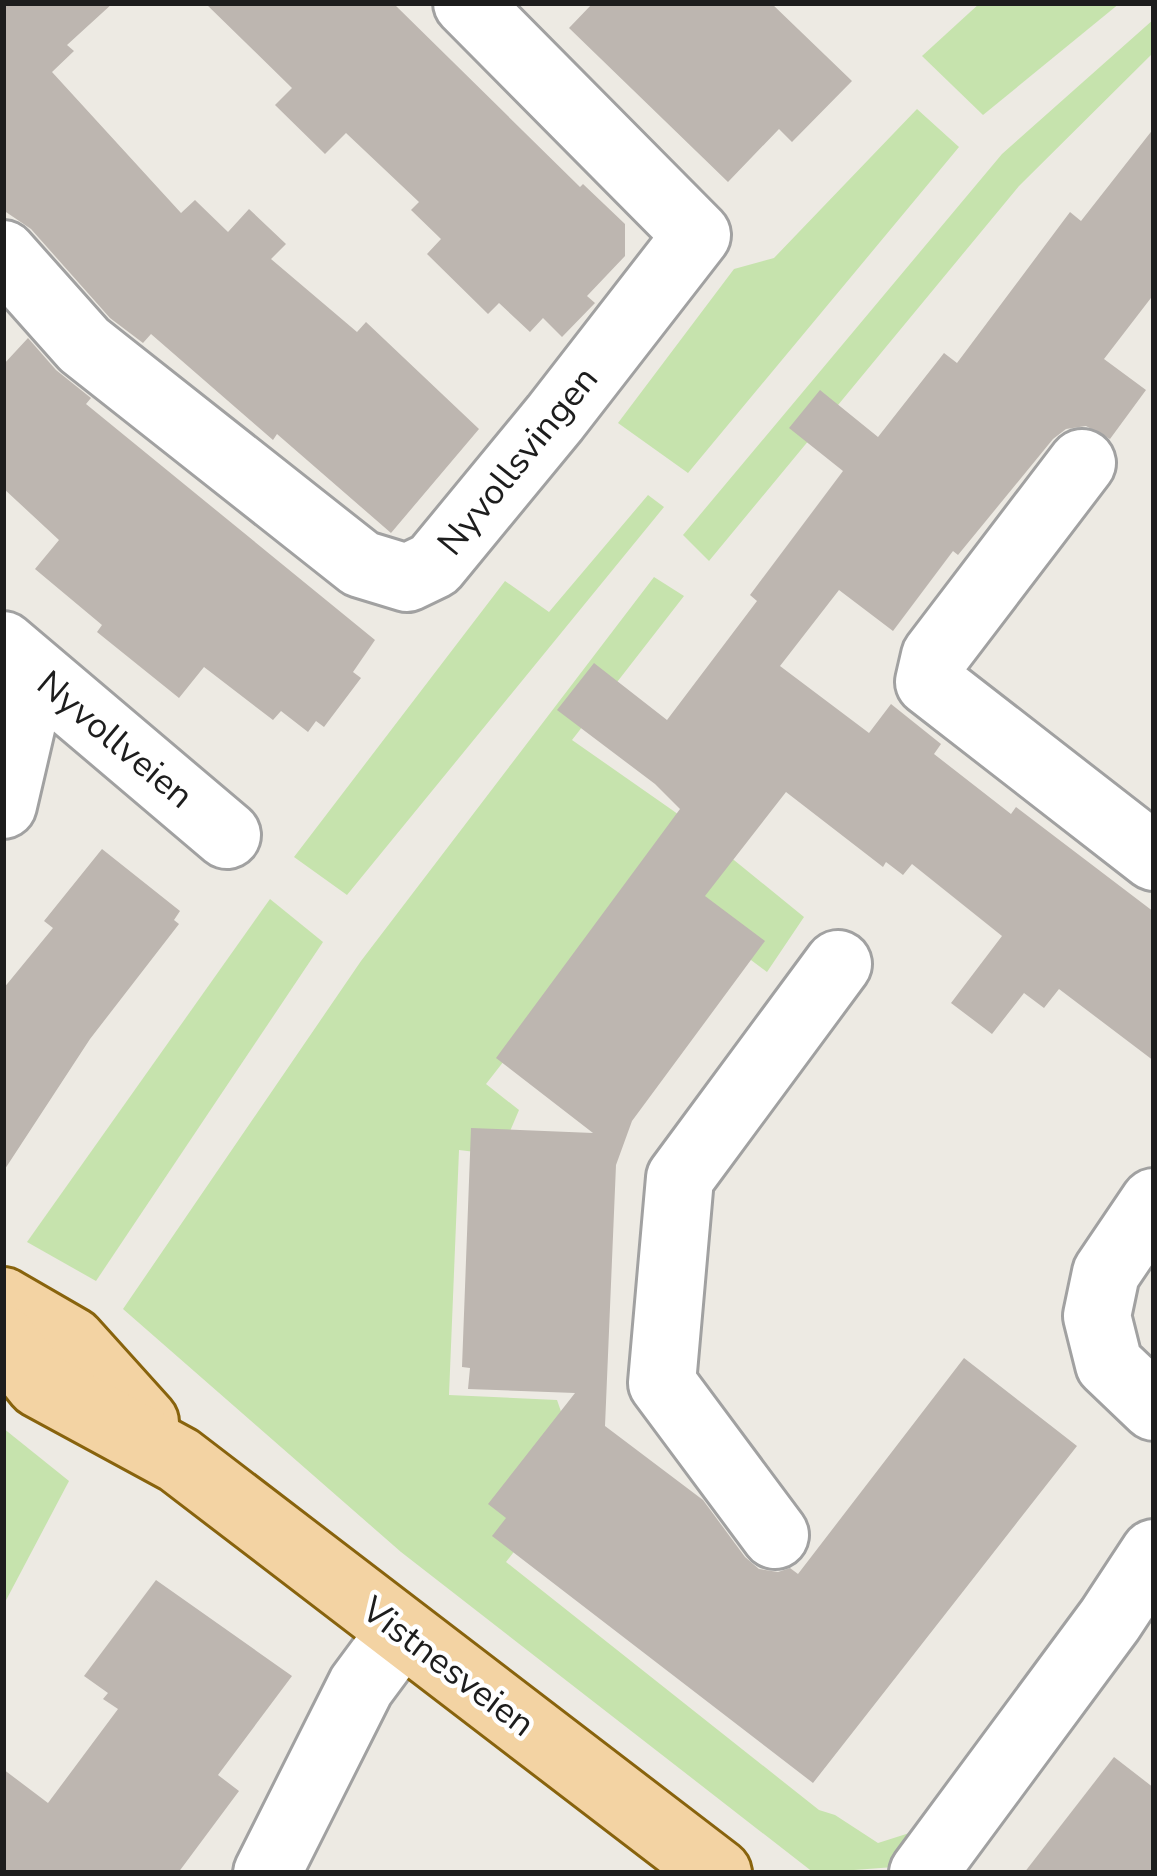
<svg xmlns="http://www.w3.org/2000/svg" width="1157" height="1876" font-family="'Nunito Sans',sans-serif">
  <rect width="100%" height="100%" fill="#edeae3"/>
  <g fill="#c6e3ad">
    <polygon points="980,3 1120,3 983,115 922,56"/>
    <polygon points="1154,19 1154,52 1019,186 709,561 683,535 1002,154"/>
    <polygon points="917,109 959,147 688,473 618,423 734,269 774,258"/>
    <polygon points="648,495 664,507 347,895 294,857 505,581 549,612"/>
    <polygon points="654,577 684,596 572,740 675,812 804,917 767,972 645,881 486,1084 519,1110 500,1155 459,1150 449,1395 557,1400 580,1466 506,1562 819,1810 835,1815 878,1843 922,1829 894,1867 814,1873 401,1552 123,1309 361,961"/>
    <polygon points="270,899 323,942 96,1281 27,1242"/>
    <polygon points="3,1428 69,1481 3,1606"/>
  </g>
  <g fill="#bdb6b0">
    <polygon points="3,3 113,3 67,45 74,51 52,72 181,213 195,200 228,232 249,209 286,244 271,259 357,332 366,322 479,429 391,533 277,434 273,440 151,334 143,343 110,318 31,229 3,210"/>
    <polygon points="205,3 393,3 580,187 583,184 625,224 625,256 587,296 595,303 562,337 543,318 530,332 499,303 488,314 427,254 441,239 411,210 419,202 346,133 325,154 275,105 292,88"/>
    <polygon points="593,3 771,3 852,81 792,142 779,129 728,182 569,28"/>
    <polygon points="1154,128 1154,294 1104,359 1146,390 1110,439 1086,426 1066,429 1053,439 958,555 953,551 893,631 839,590 780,666 869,733 891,704 941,744 934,754 1011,814 1016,807 1154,912 1154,1061 1059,989 1044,1008 1024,993 992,1034 951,1003 1002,936 912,864 903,875 886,862 883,867 786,792 705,896 765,941 632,1121 616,1165 605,1426 703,1500 745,1557 759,1569 778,1572 790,1568 798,1574 964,1358 1077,1446 813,1783 492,1536 506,1518 488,1504 575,1393 468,1389 470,1368 462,1367 471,1128 593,1133 496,1058 680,809 655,784 557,710 594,663 667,720 757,601 750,595 843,471 789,428 820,390 878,437 944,353 957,363 1070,212 1081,221"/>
    <polygon points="28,338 56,370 91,398 86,404 375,640 353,672 361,678 324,727 316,721 308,732 281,711 273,720 204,667 179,698 97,632 102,625 35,569 59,540 3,488 3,365"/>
    <polygon points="102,849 180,911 174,920 179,924 90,1039 3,1172 3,989 53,928 44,921"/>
    <polygon points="156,1580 292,1676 218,1775 239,1791 178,1873 3,1873 3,1769 48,1803 118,1709 103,1699 108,1693 84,1676"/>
    <polygon points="1114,1757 1154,1788 1154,1873 1024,1873"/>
  </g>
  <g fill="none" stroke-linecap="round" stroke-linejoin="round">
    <g stroke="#a1a1a1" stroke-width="72">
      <g id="minor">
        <polyline points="3,254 84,345 361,564 407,578 434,565 555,418 697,235 467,3"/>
        <polyline points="1082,463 935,656 929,682 1154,857"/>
        <polyline points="3,645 227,835"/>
        <polyline points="3,805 34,672"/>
        <polyline points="1154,1202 1106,1273 1097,1316 1109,1364 1154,1407"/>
        <polyline points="775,1535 662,1383 680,1178 838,964"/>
        <polyline points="267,1873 361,1686 401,1632"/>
        <polyline points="923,1873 1110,1620 1154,1553"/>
      </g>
    </g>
    <g stroke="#88630d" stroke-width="72">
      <g id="major">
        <polyline points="3,1301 72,1341 145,1422"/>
        <polyline points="3,1339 39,1384 179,1460 718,1873"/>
      </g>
    </g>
    <use href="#minor" stroke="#fff" stroke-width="66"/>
    <use href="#major" stroke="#f3d3a3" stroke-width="66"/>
  </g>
  <g text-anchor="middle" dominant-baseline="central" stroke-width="9" stroke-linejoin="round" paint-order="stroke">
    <g font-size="36" fill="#1d1d1d" stroke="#fff">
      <text transform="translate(518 461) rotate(-51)">Nyvollsvingen</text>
      <text transform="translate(115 740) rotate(40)">Nyvollveien</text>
      <text transform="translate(448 1667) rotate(37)">Vistnesveien</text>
    </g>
  </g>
  <rect width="1157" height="1876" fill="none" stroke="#1d1d1d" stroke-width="12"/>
</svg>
